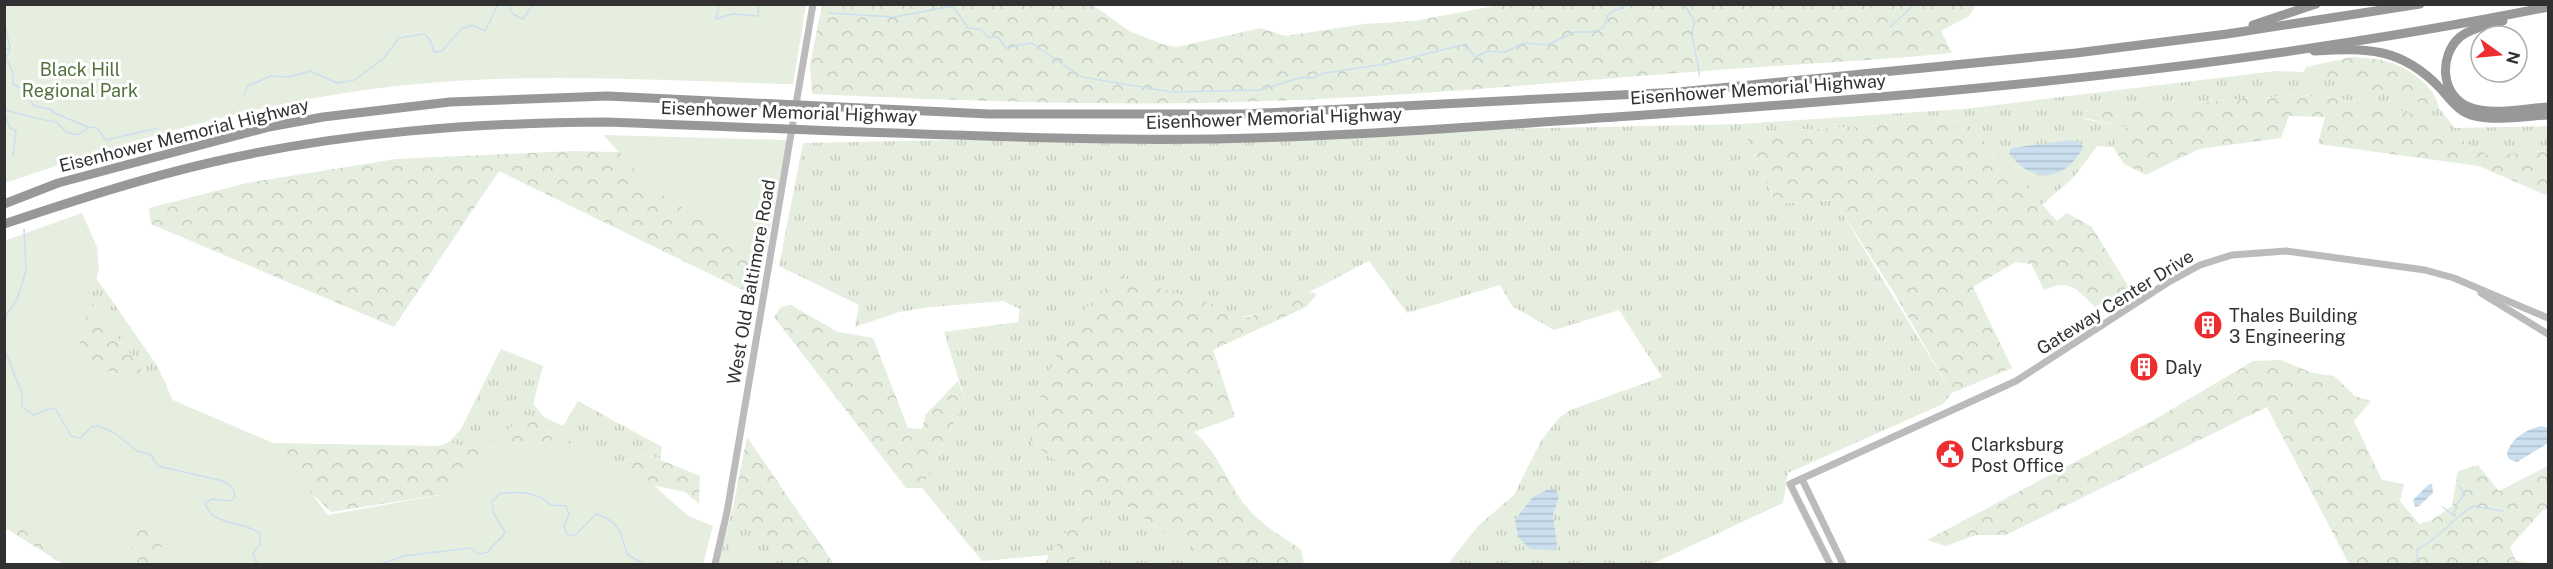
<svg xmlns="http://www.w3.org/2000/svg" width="2553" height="569" font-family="'Public Sans',sans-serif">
  <defs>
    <pattern id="grass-tufts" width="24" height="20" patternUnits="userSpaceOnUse" patternTransform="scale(1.5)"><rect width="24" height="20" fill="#e6eedf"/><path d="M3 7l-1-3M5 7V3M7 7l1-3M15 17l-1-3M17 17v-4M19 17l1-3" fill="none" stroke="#c6cdc0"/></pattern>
    <pattern id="forest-crowns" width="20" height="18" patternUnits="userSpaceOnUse" patternTransform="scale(1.5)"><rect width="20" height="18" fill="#e6eedf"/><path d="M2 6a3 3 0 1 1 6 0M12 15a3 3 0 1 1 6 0" fill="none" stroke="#c6cdc0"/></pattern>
    <pattern id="water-rules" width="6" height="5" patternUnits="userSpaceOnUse" patternTransform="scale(1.5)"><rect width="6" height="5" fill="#cbdfef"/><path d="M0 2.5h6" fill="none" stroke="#afc0cd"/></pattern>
  </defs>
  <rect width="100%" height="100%" fill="#fff"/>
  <g fill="url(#grass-tufts)">
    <path d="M2276 71 2304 72 2439 108 2455 128 2548 126V151L2487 155 2419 115 2337 98 2299 95 2083 111 2084 119 2128 127 2113 147 2097 146 2074 177 2042 205 1965 120 1745 133 1776 204 1834 200 1952 393 1943 404 1788 473 1783 503 1652 564H1448L1478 526 1514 495 1541 441 1558 419 1570 410 1662 377 1619 310 1554 330 1512 306 1500 285 1407 313 1369 261C1342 274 1255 326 1228 316 1223 314 1218 308 1213 304L1032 444 1083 478 1077 519 1049 555 982 561 922 488 965 400 944 332 1018 322 1020 309 1003 301 931 307 899 312 855 327 859 305 779 266 803 143 1741 124 1963 109Z"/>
    <polygon points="67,236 158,367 185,428 84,292 4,245"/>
    <path d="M501 349 543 366 533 404 544 417 563 426 578 401 662 447 660 459 645 454 610 467 574 453 526 415C502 435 481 456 449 442L461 429Z"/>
    <polygon points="1099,487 1160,529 1193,547 1203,564 1073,564"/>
    <polygon points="733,507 758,529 787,564 718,564"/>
  </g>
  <g fill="url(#forest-crowns)">
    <path d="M1845 4 1976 5 1969 16 1941 31 1952 53C1874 61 1796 64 1717 70 1569 81 1420 96 1271 101 1118 107 965 101 812 94L810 64 822 5H1093L1129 31 1165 45 1177 47 1261 28 1285 36 1365 24 1414 21 1499 5Z"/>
    <path d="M2352 57C2362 58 2375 58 2385 61 2406 66 2436 86 2439 108L2304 72 2306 67Z"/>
    <polygon points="2299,95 2337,98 2419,115 2487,155 2548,151 2548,196 2479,166 2318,144 2325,117 2289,116 2281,138 2199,149 2146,175 2124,164 2113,147 2127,127 2084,118 2082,111"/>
    <path d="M1965 120 2057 221 2067 213 2092 227 2130 289 2095 307C2076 289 2071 278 2044 290L2031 264 2016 262 1973 287 2012 368 1952 393 1893 291 1834 200 1776 204 1745 133Z"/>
    <polygon points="573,151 773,156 745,291 499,171 394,327 151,224 149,208 247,183 396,159"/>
    <path d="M4 267 84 292 185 428 273 443 440 446 449 442C481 456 501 435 526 415L559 430 574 453 610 467 646 454 700 476 699 504 685 492 652 485 451 493 331 512 306 488 253 564H63L5 528Z"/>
    <path d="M1118 276 1213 304 1229 316 1249 317 1310 292 1317 294 1306 307 1213 350 1235 417 1194 432C1218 452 1227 482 1245 505 1260 524 1281 536 1301 549L1304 564H1203L1193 547 1160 529 1099 487 1073 564H1045L1049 555 1077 519 1083 478 1032 444 1028 429 1055 358 1081 313Z"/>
    <polygon points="791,305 838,332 873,338 908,428 922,429 926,414 958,381 965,400 922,488 906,488 774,317 781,307"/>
    <polygon points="2280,360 2313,373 2334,376 2355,396 2371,401 2354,421 2382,480 2404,484 2400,501 2419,524 2432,520 2452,506 2458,471 2478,465 2499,491 2548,466 2548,509 2543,510 2510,547 2516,561 2537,564 2349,564 2267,407 2006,535 1976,535 1946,546 1927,540 2152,421 2253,361"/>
    <polygon points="747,437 834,564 787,564 758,529 733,507"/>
  </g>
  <g fill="#e6eedf">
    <path d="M4 5 5 4 806 5 793 84C668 81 542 72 417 84 276 97 138 137 5 183Z"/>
    <polygon points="603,135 787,140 764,260 653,189"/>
    <polygon points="82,213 97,247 99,268 75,362 152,382 168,398 273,443 328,515 451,493 503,441 568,443 640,473 688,516 713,526 703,564 153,564 169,531 143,519 126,564 68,564 18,526 5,520 4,241"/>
    <polygon points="733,535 753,543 773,564 725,564"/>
  </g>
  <g fill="url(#water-rules)">
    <path d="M2071 140 2081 143 2083 148C2064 182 2031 184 2009 153L2012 148 2019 147Z"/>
    <path d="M2541 426 2548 428V443L2517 462 2509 459 2507 454C2510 439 2527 429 2541 426Z"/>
    <polygon points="2432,484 2433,493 2419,506 2415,507 2413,500 2428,485"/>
    <polygon points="1548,489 1556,490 1559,496 1553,515 1557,546 1553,550 1530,549 1518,537 1515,520 1532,498"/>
  </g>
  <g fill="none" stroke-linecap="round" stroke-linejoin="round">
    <g stroke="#cbdfef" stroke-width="1.5">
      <polyline points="508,4 513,14 523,19 533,4"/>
      <polyline points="719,4 716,19 732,14 758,16 759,4"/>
      <path d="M1684 4 1695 22C1687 38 1700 59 1699 76"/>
      <polyline points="829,13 894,17 953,6 968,28 980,29 988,37 998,37 1006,48 1031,43 1082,77 1172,92 1260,90 1302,77 1312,78 1325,73 1386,64 1466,44 1475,57 1488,51 1505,52 1524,43 1547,45 1575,32 1592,32 1603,28 1609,13 1630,4"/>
      <polyline points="4,21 10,48 4,50"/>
      <polyline points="1890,27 1915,4"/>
      <polyline points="10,48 6,58 13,73 13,84 22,89 34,106 52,110 54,113 88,127"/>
      <polyline points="4,93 4,99"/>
      <polyline points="244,95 248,86 271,76 289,77 310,71 337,83 354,80 383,59 399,38 424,34 430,40 434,52 442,51 461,29 472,25 485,31 498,4"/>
      <path d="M4 110C23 114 39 120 57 122L66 132 78 135 89 127 97 128 106 140 158 128"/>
      <polyline points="4,113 10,128 16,131 13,155"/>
      <polyline points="4,174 5,177"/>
      <path d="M24 229 26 270 18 297 6 316 5 324V350L22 394V406L33 415 52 408 56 410 71 436 81 438 91 427 99 426 115 433 137 451 150 454 158 466 223 481 233 488 235 497 231 501 212 499 205 503C210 525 245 522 260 533V545L253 553 257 564"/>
      <polyline points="2443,507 2454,516"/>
      <path d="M2455 516C2452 506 2460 502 2465 494L2458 485"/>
      <path d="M381 564 404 556 470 548 479 554 488 552C492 544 500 541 505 533L494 514 492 502 500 493C520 492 536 491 551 505L566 506 569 514 564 527 567 534 574 536 596 514C620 521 621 533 627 554L643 564"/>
      <path d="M2412 564 2417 561V549C2440 538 2452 519 2473 506L2502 511"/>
    </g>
    <g stroke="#bbb" stroke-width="7">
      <polyline points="2481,293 2548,334"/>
      <polyline points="1802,479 1843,564"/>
      <polyline points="715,564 727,512 813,4"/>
      <polyline points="1830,564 1790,484 2016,381 2167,283 2200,265 2232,255 2286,251 2425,270 2454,278 2548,318"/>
    </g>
    <g stroke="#989898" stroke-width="9">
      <path d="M2503 21C2489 25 2471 28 2460 37 2438 56 2441 96 2469 107 2492 116 2525 108 2548 107"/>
      <polyline points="2253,25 2316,4"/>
      <path d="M2314 51C2367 48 2401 47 2440 88 2450 99 2459 113 2475 116 2498 121 2525 116 2548 115"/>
      <polyline points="4,204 58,183 269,127 323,117 450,102 607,96 989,114 1243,114 1679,92 2076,53 2227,34 2420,4"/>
      <path d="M4 224C73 201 143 178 213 162 342 132 475 123 606 122 776 128 946 137 1116 139 1292 142 1468 127 1644 115 1947 94 2250 67 2548 7"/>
    </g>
  </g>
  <defs>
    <g id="building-disc" transform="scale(1.5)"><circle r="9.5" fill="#ee2d31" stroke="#fff"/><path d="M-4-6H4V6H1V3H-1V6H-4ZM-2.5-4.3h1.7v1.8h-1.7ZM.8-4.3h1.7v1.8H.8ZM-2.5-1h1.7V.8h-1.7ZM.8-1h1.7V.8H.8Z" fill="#fff"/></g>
    <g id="civic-disc" transform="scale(1.5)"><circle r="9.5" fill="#ee2d31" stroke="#fff"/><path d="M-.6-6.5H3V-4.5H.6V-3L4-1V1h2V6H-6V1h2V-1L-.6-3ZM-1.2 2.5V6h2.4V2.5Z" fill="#fff"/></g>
  </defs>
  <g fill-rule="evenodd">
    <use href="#building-disc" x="2208" y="325"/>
    <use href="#building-disc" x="2144" y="367"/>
    <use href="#civic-disc" x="1950" y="454"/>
  </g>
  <g text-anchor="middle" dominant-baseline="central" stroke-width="6" stroke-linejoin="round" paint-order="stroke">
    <g font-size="18" fill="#51703b" stroke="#fff">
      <text x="80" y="69">Black Hill<tspan x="80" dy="21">Regional Park</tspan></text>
    </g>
    <g font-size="18" fill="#313131" stroke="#fff">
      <text transform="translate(1758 89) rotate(-4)">Eisenhower Memorial Highway</text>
      <text transform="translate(789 112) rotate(2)">Eisenhower Memorial Highway</text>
      <text transform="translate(1274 118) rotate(-2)">Eisenhower Memorial Highway</text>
      <text transform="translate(184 135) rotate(-14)">Eisenhower Memorial Highway</text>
      <text transform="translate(751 282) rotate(-80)">West Old Baltimore Road</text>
      <text transform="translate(2115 302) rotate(-32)">Gateway Center Drive</text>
    </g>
    <g font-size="18" fill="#313131" stroke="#fff" text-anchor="start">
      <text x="2229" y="315">Thales Building<tspan x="2229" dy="21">3 Engineering</tspan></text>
      <text x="2165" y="367">Daly</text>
      <text x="1971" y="444">Clarksburg<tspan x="1971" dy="21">Post Office</tspan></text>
    </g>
  </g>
  <rect width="2553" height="569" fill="none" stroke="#313131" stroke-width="12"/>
  <g transform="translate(2499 54) rotate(105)"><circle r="28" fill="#ffffff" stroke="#adadad" stroke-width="1.5"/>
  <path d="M0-4.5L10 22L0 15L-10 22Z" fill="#ee2d31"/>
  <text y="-9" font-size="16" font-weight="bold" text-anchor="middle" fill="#313131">N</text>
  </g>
</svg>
